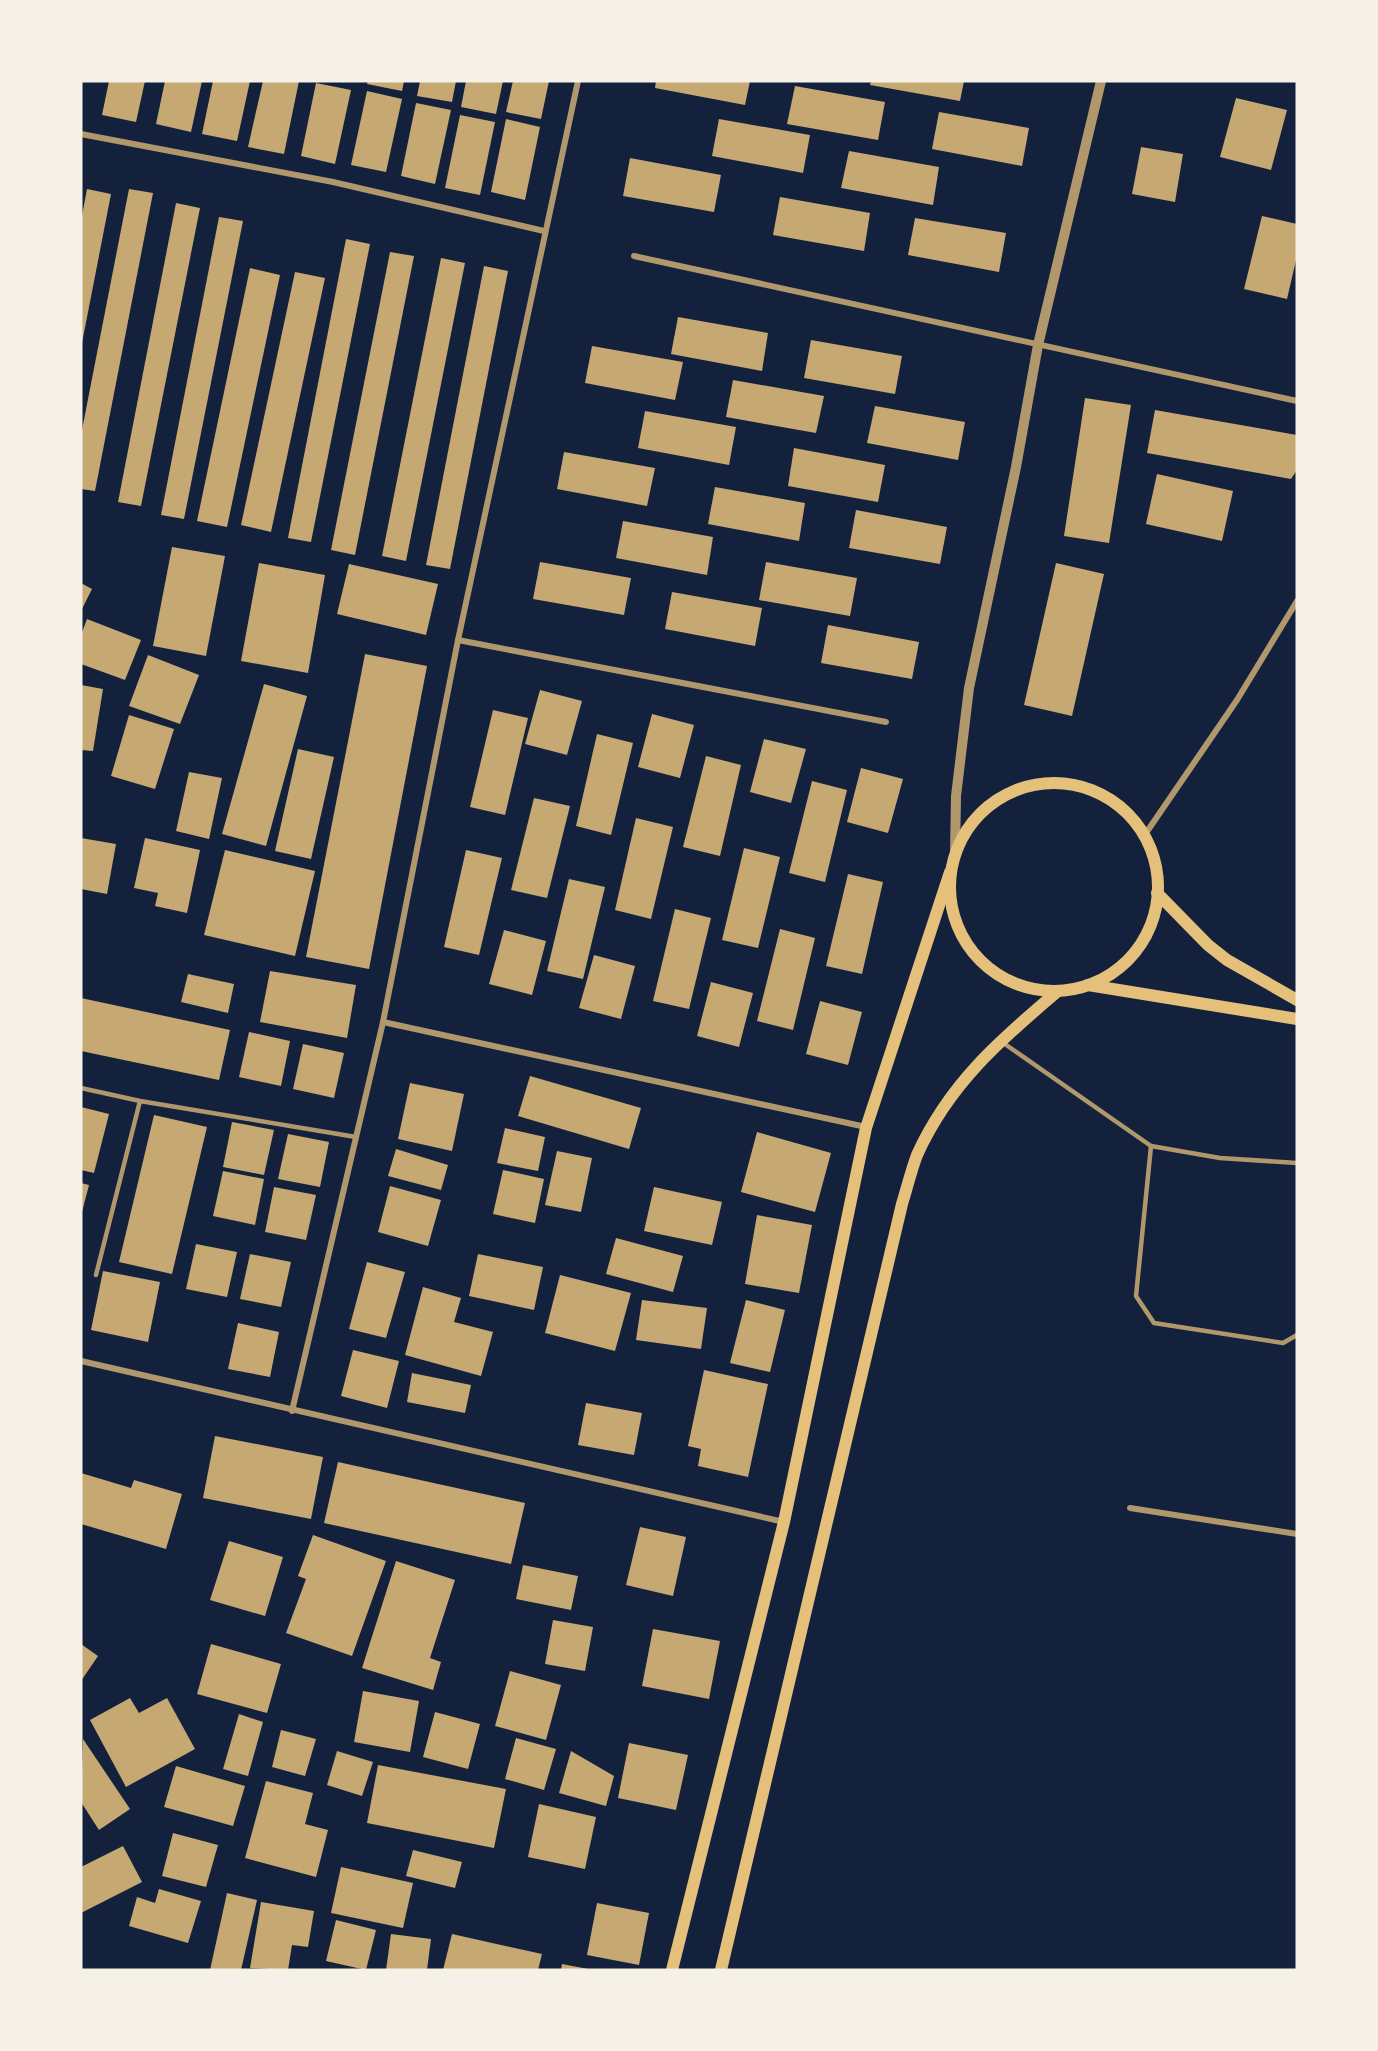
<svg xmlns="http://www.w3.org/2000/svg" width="1378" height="2051" font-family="'PT Sans',sans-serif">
  <rect width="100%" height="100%" fill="#14213d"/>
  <g fill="#c6a872">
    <polygon points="109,81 145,81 136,122 102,115"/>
    <polygon points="165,81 202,81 191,132 156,124"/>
    <polygon points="213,81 250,81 237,141 202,134"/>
    <polygon points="263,81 299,81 284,154 248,147"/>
    <polygon points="368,81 404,81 402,91 367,84"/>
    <polygon points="420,81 456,81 452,102 417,96"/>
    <polygon points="466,81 503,81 496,114 461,107"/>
    <polygon points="513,81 549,81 541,119 506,112"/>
    <polygon points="656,81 750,81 745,105 655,88"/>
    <polygon points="871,81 964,81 960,101 870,85"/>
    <polygon points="316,83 351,90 335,164 301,156"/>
    <polygon points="795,86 885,102 878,140 787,124"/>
    <polygon points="367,91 402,99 386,172 351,165"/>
    <polygon points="1236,98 1287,110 1271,170 1220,157"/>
    <polygon points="416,103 451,110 435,184 401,176"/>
    <polygon points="939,112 1029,128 1022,166 932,149"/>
    <polygon points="460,115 495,122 480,195 445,188"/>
    <polygon points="506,119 540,127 525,200 491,192"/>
    <polygon points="719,119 810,135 803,173 712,156"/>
    <polygon points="1141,147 1183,154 1175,202 1132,194"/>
    <polygon points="849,151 939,167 933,205 841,188"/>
    <polygon points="630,158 721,175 714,212 623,196"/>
    <polygon points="87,189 111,194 82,343 81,221"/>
    <polygon points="129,189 153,193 95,491 81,489 81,435"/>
    <polygon points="780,197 870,213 864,251 773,235"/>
    <polygon points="176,203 200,208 141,506 118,502"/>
    <polygon points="1262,216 1297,224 1297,256 1287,299 1244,289"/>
    <polygon points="219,217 243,221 184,519 161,515"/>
    <polygon points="915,218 1006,233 999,272 908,255"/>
    <polygon points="346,239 370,244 311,542 288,538"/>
    <polygon points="390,252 414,256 355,555 331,550"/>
    <polygon points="441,258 465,263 406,561 382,556"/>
    <polygon points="484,266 508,271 450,569 426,565"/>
    <polygon points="250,268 280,275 227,527 197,521"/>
    <polygon points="295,272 325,278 271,532 241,525"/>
    <polygon points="678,317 768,333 762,371 671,354"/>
    <polygon points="811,340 902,356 895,394 804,378"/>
    <polygon points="592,346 683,362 675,400 585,383"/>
    <polygon points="733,380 824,396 816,433 726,417"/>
    <polygon points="1085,398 1131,405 1109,543 1064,536"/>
    <polygon points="875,406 965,422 958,460 867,443"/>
    <polygon points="1155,410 1297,435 1297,470 1291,479 1147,453"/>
    <polygon points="645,411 736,427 729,465 638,448"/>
    <polygon points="794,448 885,465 878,502 788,486"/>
    <polygon points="564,452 655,468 647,506 557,489"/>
    <polygon points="1157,474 1233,491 1222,541 1146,524"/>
    <polygon points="715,487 805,503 799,541 708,524"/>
    <polygon points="856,510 947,527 940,564 849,548"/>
    <polygon points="623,521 713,537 707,575 616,558"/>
    <polygon points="172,547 225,556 206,656 153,646"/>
    <polygon points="540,562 631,578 624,615 533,599"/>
    <polygon points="766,562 857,578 850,616 759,600"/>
    <polygon points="259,563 325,575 308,673 241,661"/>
    <polygon points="1056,563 1104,574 1072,716 1024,705"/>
    <polygon points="349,564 438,584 426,635 337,614"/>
    <polygon points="81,583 92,589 81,611"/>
    <polygon points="672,592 762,608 755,646 665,629"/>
    <polygon points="87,619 141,640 125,680 81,664 81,635"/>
    <polygon points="828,625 919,642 912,679 821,663"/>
    <polygon points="365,654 427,666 369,969 306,957"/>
    <polygon points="148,655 199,675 180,724 129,706"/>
    <polygon points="264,684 307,696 266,846 222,834"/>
    <polygon points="81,685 103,689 93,751 81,750"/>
    <polygon points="540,690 582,701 567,755 525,744"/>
    <polygon points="493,710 528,718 505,815 470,807"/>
    <polygon points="652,714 694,725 680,778 638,767"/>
    <polygon points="129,715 174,729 155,789 111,776"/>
    <polygon points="597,734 633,743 611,835 576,826"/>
    <polygon points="764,739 806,749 791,803 750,792"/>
    <polygon points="298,749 334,757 311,859 275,851"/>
    <polygon points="706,756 741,765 720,856 683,847"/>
    <polygon points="861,768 903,779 888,833 847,822"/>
    <polygon points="189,772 222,778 209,839 176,831"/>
    <polygon points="812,781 847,790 825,882 789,873"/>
    <polygon points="534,798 570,806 547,898 511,890"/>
    <polygon points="636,818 673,827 651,919 615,910"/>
    <polygon points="81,838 116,844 107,894 81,889"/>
    <polygon points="145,838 200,850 187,913 155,906 158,893 134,888"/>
    <polygon points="744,848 780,857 758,948 722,940"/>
    <polygon points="225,850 315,871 295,956 204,935"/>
    <polygon points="466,850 502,858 479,955 444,947"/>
    <polygon points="848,874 883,882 862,974 826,966"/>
    <polygon points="569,879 605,887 583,979 547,971"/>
    <polygon points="675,909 711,918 689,1009 653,1001"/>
    <polygon points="780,929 815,938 793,1030 757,1021"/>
    <polygon points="504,930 546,941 532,995 489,984"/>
    <polygon points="594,955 635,966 621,1019 579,1008"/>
    <polygon points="270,971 356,985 347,1038 260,1022"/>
    <polygon points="188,974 234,984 228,1013 181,1002"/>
    <polygon points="711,982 753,993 739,1047 697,1036"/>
    <polygon points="81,998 230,1030 219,1080 81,1051"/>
    <polygon points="820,1001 862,1012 848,1065 806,1054"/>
    <polygon points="249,1032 290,1041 281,1086 239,1077"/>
    <polygon points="303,1044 344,1053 334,1098 293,1089"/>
    <polygon points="530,1076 641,1108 629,1149 518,1116"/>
    <polygon points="410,1083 464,1094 452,1151 398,1139"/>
    <polygon points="81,1107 109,1114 94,1173 81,1170"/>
    <polygon points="154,1115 207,1127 172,1274 119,1262"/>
    <polygon points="232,1122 274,1130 264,1175 223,1167"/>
    <polygon points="505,1128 545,1137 538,1171 497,1163"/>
    <polygon points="757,1132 831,1153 815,1212 741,1192"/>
    <polygon points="288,1134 329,1142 320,1187 278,1179"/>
    <polygon points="396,1149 448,1165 441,1190 388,1176"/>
    <polygon points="557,1151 592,1158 581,1212 545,1205"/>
    <polygon points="503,1170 544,1179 535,1223 493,1214"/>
    <polygon points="223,1171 264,1179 255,1225 213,1216"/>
    <polygon points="81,1183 89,1185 82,1212 81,1212"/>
    <polygon points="390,1186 441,1200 428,1246 378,1232"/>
    <polygon points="274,1187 316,1195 306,1240 265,1232"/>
    <polygon points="654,1187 722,1202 712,1245 644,1231"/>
    <polygon points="757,1215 812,1225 799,1293 745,1284"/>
    <polygon points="616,1238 683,1256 673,1292 606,1274"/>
    <polygon points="196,1244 237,1252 227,1297 186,1289"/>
    <polygon points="250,1254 291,1262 281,1307 240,1299"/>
    <polygon points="478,1254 543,1267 534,1310 469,1296"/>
    <polygon points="367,1262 405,1272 386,1338 349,1329"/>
    <polygon points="103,1271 160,1282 148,1342 91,1330"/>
    <polygon points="560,1275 631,1293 615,1351 545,1333"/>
    <polygon points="423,1287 461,1298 454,1322 493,1332 481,1376 405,1355"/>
    <polygon points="642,1300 707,1308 701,1349 636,1340"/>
    <polygon points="746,1300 785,1310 770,1372 730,1363"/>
    <polygon points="238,1323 279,1332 270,1377 228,1369"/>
    <polygon points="353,1350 399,1361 387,1408 341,1396"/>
    <polygon points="704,1370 768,1384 748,1477 698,1466 701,1449 688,1446"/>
    <polygon points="412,1373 471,1385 465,1413 407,1402"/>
    <polygon points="586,1403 642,1413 634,1455 578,1445"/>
    <polygon points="215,1436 323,1457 311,1519 203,1498"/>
    <polygon points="338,1462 525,1503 511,1564 324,1523"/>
    <polygon points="81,1473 131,1488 134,1480 182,1494 166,1549 81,1524"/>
    <polygon points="640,1527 686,1537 673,1596 626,1585"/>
    <polygon points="313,1535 386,1561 352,1656 286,1633 306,1579 298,1576"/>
    <polygon points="229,1541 283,1557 265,1616 210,1600"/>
    <polygon points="396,1561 455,1580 430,1658 441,1662 433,1690 362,1668"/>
    <polygon points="523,1565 578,1576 571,1610 516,1599"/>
    <polygon points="553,1620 593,1627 585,1671 545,1664"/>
    <polygon points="653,1629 720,1641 709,1699 642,1686"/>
    <polygon points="81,1644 98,1656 81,1681"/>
    <polygon points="211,1644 281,1664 267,1713 197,1694"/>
    <polygon points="510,1671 561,1685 546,1740 495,1726"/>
    <polygon points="363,1691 419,1701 410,1752 354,1742"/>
    <polygon points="130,1698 139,1713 167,1698 195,1749 126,1787 90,1720"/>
    <polygon points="435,1712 480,1724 468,1769 423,1757"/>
    <polygon points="239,1714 263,1722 248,1776 223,1769"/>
    <polygon points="281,1730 316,1739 305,1776 272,1767"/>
    <polygon points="516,1738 556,1749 544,1790 505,1779"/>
    <polygon points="83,1739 130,1809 99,1830 81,1802"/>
    <polygon points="629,1743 688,1755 676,1810 618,1798"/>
    <polygon points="337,1751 373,1762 362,1796 327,1785"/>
    <polygon points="571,1751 614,1776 606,1806 559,1793"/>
    <polygon points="378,1765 506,1789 494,1848 367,1823"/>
    <polygon points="176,1766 245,1786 233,1826 164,1807"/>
    <polygon points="266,1781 313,1793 305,1824 328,1830 316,1877 245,1858"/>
    <polygon points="539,1804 596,1817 585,1869 528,1857"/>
    <polygon points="173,1833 218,1845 206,1887 162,1876"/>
    <polygon points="123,1846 142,1882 81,1913 81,1867"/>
    <polygon points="413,1850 462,1862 455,1888 406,1876"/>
    <polygon points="341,1867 413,1883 403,1928 331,1913"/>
    <polygon points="159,1889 201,1901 188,1943 129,1926 137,1897 155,1903"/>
    <polygon points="227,1893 257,1900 241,1970 210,1970"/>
    <polygon points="261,1902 314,1911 308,1947 292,1945 288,1970 250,1968"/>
    <polygon points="597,1903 649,1913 639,1965 587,1955"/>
    <polygon points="336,1920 376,1930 366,1970 326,1961"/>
    <polygon points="391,1934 431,1939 427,1970 386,1970"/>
    <polygon points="452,1934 542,1954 538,1970 443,1970"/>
    <polygon points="562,1964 588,1969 588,1970 561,1970"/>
  </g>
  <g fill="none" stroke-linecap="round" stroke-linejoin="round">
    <g stroke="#b1986c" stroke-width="4.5">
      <polyline points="1002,1042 1151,1146 1220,1158 1297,1163"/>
      <polyline points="81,1088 140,1101 356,1137"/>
      <polyline points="1151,1146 1136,1296 1154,1323 1283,1343 1297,1335"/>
      <polyline points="96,1275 140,1101"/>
    </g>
    <g stroke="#b1986c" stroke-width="6">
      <polyline points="81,134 333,182 544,231"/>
      <polyline points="634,256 1297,401"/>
      <polyline points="458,640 886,722"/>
      <polyline points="1144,836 1237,700 1297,601"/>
      <polyline points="383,1022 866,1127"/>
      <polyline points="81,1361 784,1522"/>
      <polyline points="292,1411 383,1022 458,640 578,81"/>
      <polyline points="1130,1508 1297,1534"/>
    </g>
    <polyline stroke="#b1986c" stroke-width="10" points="955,854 956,796 969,688 1016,467 1038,345 1101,81"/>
    <g stroke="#e5c07b" stroke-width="12">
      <circle cx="1054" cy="887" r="104"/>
      <polyline points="1157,893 1208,945 1227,960 1297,1000"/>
      <polyline points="1088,985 1297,1019"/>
      <polyline points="672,1970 784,1522 866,1128 950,872"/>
      <path d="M721 1970 902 1204C907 1188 911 1171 917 1155 949 1084 1000 1040 1058 991"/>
    </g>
  </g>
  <rect width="1378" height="2051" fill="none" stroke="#f6f1e7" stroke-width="165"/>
</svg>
